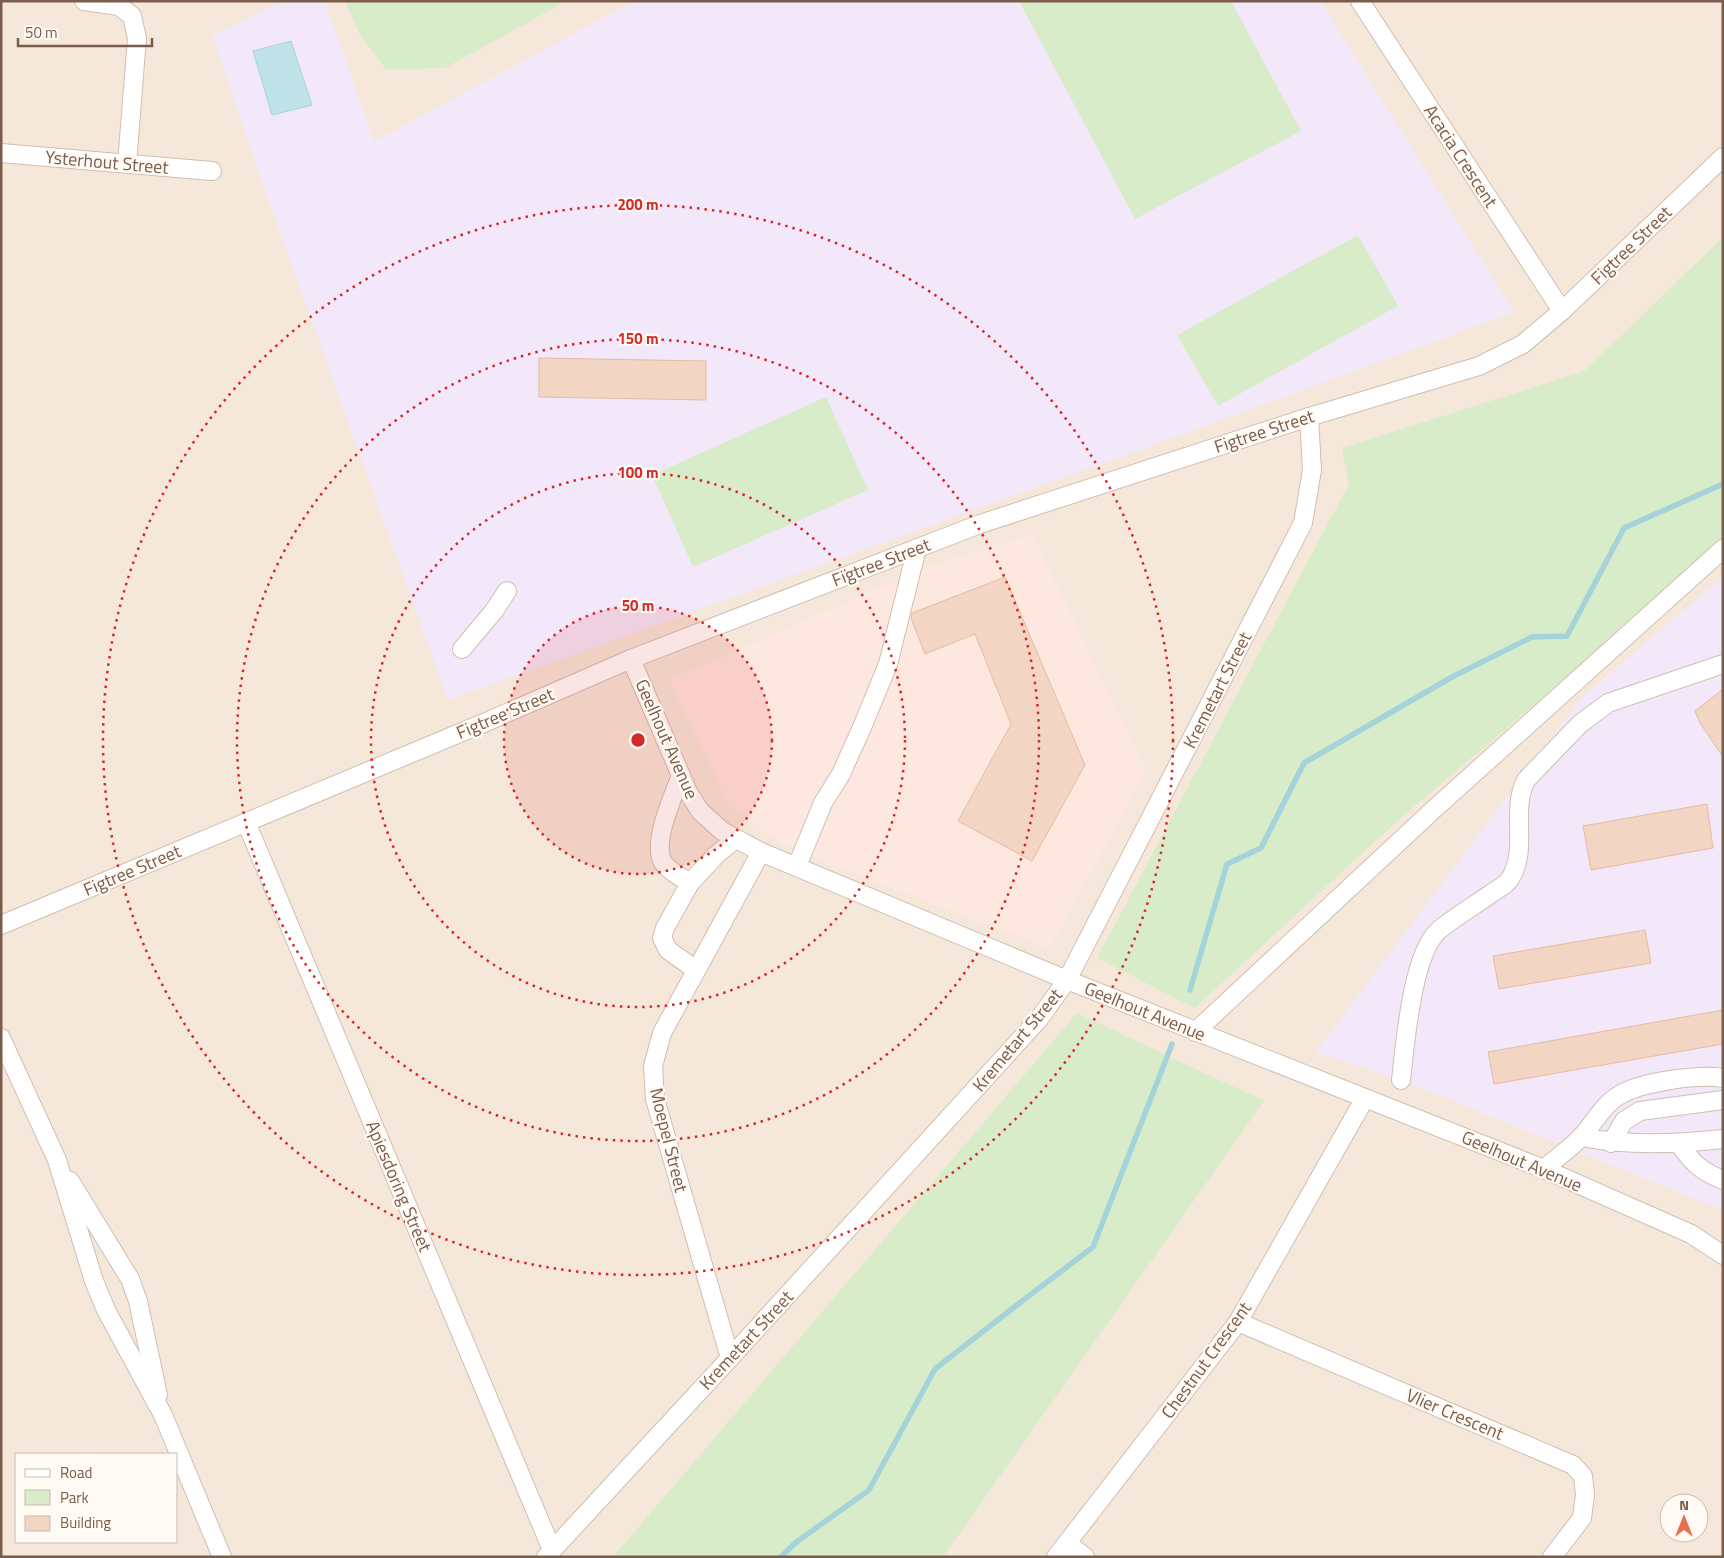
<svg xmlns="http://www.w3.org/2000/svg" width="1724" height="1558" font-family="'Titillium Web',sans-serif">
  <rect width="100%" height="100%" fill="#fdf6ec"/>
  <path fill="#f5e8da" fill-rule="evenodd" d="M1 1H1723V1557H1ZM16 1454H176V1542H16ZM1669 1503H1699V1533H1669Z"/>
  <polygon fill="#fde8e0" points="1032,534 1146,771 1050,948 823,862 778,841 730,806 669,680 926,568"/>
  <g fill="#f3e8fa">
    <polygon points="282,1 325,1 374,142 634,1 1320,1 1514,312 1178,436 448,700 267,196 212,36"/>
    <polygon points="1723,577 1723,1210 1401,1080 1316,1052 1580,699"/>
  </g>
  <g fill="#d8ecc9">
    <polygon points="345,1 567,1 445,68 386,70 358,31"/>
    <polygon points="1019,1 1231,1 1301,131 1135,219"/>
    <polygon points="1358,235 1398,306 1218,406 1177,335"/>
    <polygon points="1723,237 1723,540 1582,664 1395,823 1195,1008 1097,958 1349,484 1342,448 1585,371"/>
    <polygon points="826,397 868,490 693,567 652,475"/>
    <polygon points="1077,1013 1264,1101 943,1557 613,1557"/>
  </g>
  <polygon fill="#bfe3e8" stroke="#a5d3da" points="291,41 312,105 272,115 253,51"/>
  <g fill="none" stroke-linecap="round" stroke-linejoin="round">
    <g stroke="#a5d3da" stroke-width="5.5">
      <polyline points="1190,990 1227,864 1261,848 1304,763 1452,677 1532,637 1567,636 1624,528 1723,484"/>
      <polyline points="781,1557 795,1543 869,1490 935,1369 1013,1308 1093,1247 1172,1044"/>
    </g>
  </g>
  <g fill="#f3d5c3" stroke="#e6bba3">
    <polygon points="539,358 706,361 706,400 539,397"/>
    <polygon points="1005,577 1085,765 1032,861 958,821 1011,724 975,634 925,654 911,618 912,613"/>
    <polygon points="1723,689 1723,757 1700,723 1695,711"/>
    <polygon points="1707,804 1713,848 1591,870 1583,826"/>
    <polygon points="1645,930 1651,963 1499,989 1493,956"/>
    <polygon points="1723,1010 1723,1044 1494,1084 1488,1052"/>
  </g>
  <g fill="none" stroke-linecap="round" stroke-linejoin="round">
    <g stroke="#d1beb0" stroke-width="20">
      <g id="minor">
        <polyline points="84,1 119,6 132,16 137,38 127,164"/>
        <polyline points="1360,1 1562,311"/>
        <polyline points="1,153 212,171"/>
        <polyline points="462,649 494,611 507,591"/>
        <polyline points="631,659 688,792 700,811 722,831 761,852 1067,980 1544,1169 1691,1234 1723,1255"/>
        <path d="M681 775C674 795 649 847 665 865 671 872 682 878 690 883L717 854 736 839"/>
        <polyline points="246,822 552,1550"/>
        <polyline points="797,866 823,803 841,774 863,725 888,664 917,548"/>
        <polyline points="690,883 665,928 662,938 668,950 696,970"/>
        <polyline points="1,925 486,722 631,659 980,524 1309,417 1479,366 1523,344 1562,311 1723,157"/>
        <polyline points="1195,1032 1432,811 1723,549"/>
        <polyline points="1,1038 57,1160 94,1281 106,1310 163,1415 222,1557"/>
        <path d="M1401 1080C1405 1045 1412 953 1439 930 1455 917 1475 905 1492 893 1498 889 1506 885 1510 879 1529 849 1510 811 1526 780L1580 724 1608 703 1723 664"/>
        <path d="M1581 1137C1629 1146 1675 1144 1723 1139"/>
        <polyline points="1611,1143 1624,1121 1640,1111 1723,1100"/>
        <path d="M1679 1144C1693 1163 1700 1171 1723 1180"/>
        <path d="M1544 1169C1556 1158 1571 1148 1582 1136 1594 1123 1603 1105 1618 1096 1639 1082 1698 1074 1723 1078"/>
        <polyline points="70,1181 130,1279 138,1301 158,1395"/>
        <polyline points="1238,1322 1573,1465 1583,1476 1585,1495 1582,1518 1552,1557"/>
        <polyline points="730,1358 655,1099 653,1066 662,1033 761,852"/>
        <polyline points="1068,1544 1085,1557"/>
        <polyline points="546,1557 730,1358 1039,1019 1067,980 1303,523 1312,470 1309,417"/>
        <polyline points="1056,1557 1238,1322 1365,1098"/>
      </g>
    </g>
    <use href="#minor" stroke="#fff" stroke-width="18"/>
  </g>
  <circle cx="638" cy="740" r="134" fill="#d62828" fill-opacity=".12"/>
  <g fill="none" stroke="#d62828" stroke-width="2.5" stroke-dasharray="2.5 5">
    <circle cx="638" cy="740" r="134"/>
    <circle cx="638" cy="740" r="267"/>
    <circle cx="638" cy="740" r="401"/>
    <circle cx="638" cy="740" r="535"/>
  </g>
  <g text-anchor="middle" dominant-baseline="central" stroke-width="4.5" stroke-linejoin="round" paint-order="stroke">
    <g font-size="18" fill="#7a5c4d" stroke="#fffaf3">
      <text transform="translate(1461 156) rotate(57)">Acacia Crescent</text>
      <text transform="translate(107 162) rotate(5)">Ysterhout Street</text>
      <text transform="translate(1631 245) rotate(-44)">Figtree Street</text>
      <text transform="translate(1264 431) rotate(-18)">Figtree Street</text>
      <text transform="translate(881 562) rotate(-21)">Figtree Street</text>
      <text transform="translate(1217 690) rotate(-63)">Kremetart Street</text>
      <text transform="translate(505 713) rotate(-23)">Figtree Street</text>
      <text transform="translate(667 739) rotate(66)">Geelhout Avenue</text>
      <text transform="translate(132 870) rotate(-23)">Figtree Street</text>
      <text transform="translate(1145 1011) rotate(22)">Geelhout Avenue</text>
      <text transform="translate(1017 1040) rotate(-50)">Kremetart Street</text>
      <text transform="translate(669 1140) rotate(76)">Moepel Street</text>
      <text transform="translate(1522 1161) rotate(23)">Geelhout Avenue</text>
      <text transform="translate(399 1186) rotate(67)">Apiesdoring Street</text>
      <text transform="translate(746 1340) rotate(-47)">Kremetart Street</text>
      <text transform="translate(1206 1360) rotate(-54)">Chestnut Crescent</text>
      <text transform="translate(1455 1414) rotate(23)">Vlier Crescent</text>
    </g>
  </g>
  <circle cx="638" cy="740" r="8" fill="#d62828" stroke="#fffaf3" stroke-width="2.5"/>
  <g font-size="15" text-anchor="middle" font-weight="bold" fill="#d62828" stroke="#fffaf3" stroke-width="4.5" stroke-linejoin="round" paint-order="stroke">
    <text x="638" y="210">200 m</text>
    <text x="638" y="344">150 m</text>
    <text x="638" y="478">100 m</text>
    <text x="638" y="611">50 m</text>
  </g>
  <rect width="1724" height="1558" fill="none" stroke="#7a5c4d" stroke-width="5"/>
  <rect x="15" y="1453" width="162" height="90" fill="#fffaf3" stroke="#cabbb1"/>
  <rect x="25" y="1469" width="25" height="8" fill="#ffffff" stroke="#cabbb1"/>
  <text x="60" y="1478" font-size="15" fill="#7a5c4d">Road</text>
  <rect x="25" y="1490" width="25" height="15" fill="#d8ecc9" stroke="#cabbb1"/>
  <text x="60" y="1503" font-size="15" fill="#7a5c4d">Park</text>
  <rect x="25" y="1516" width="25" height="15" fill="#f3d5c3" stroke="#cabbb1"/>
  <text x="60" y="1528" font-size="15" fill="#7a5c4d">Building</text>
  <g transform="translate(1684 1518)"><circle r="24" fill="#fffaf3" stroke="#cabbb1"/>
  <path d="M0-4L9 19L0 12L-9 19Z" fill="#e76f51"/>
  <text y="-8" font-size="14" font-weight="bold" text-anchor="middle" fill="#7a5c4d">N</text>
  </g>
  <path d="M18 38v8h134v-8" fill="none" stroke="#7a5c4d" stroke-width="2.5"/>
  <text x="25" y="38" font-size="15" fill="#7a5c4d" stroke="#fffaf3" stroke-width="4" paint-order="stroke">50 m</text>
</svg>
